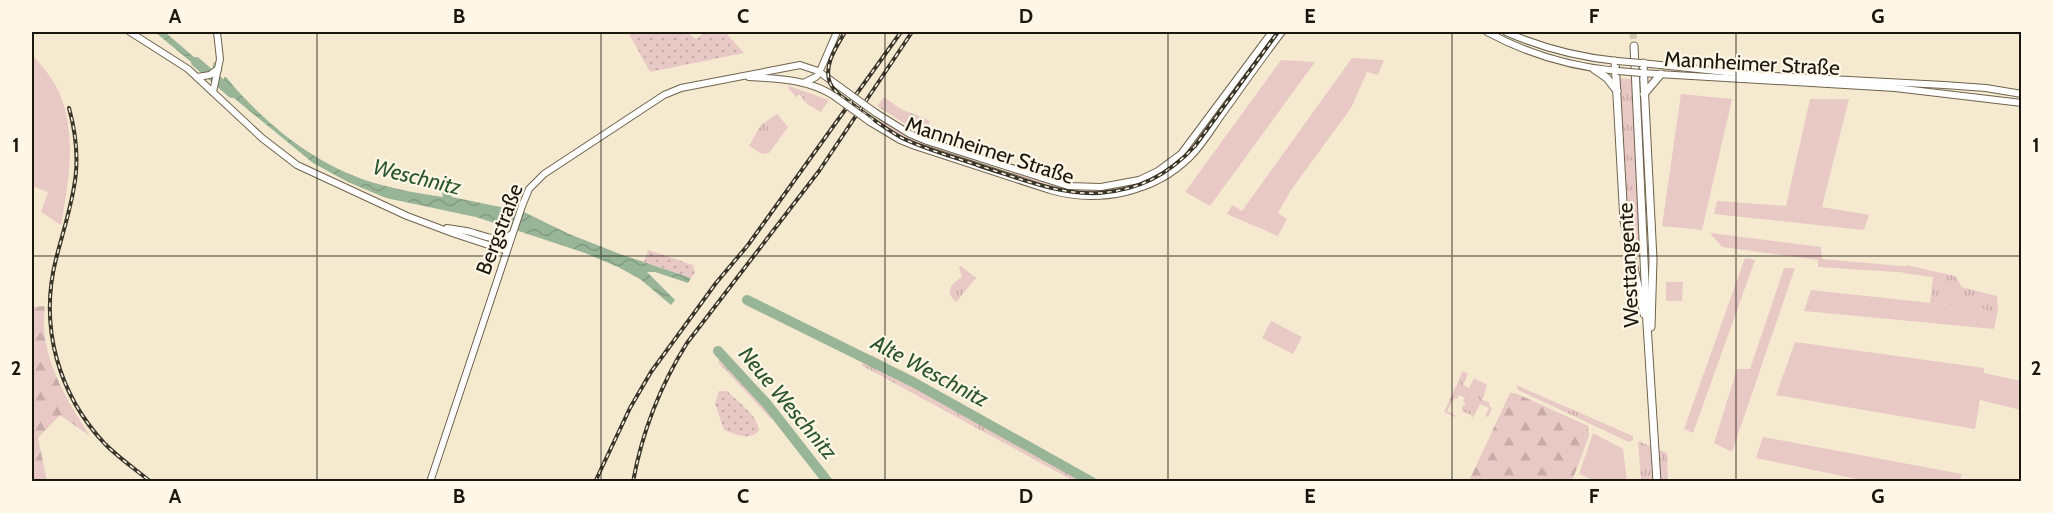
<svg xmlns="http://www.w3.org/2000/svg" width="2053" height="513" font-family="Cabin,sans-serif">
  <defs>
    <pattern id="grass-tufts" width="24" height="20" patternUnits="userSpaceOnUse" patternTransform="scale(1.5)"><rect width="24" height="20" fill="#e9c9c6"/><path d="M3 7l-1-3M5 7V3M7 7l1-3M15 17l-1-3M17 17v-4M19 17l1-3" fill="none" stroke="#c7aca9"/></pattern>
    <pattern id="forest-firs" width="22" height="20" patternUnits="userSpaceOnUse" patternTransform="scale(1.5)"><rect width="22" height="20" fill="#e9c9c6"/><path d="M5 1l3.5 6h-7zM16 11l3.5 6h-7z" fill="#c7aca9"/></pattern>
    <pattern id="park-dots" width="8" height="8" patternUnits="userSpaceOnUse" patternTransform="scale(1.5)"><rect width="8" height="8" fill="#e9c9c6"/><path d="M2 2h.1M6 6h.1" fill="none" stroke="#c7aca9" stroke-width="1.8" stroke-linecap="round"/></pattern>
    <pattern id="water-waves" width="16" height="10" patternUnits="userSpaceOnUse" patternTransform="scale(1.5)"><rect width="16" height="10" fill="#98b597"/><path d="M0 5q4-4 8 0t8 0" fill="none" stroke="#829b81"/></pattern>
  </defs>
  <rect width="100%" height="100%" fill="#f5e9d0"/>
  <g fill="url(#grass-tufts)">
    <polygon points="1264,46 1268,47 1201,141 1180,163 1147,184 1145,180 1167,168 1192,145"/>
    <polygon points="1619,78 1632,79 1639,241 1636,245 1631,242 1627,221"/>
    <polygon points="789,86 829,100 821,112 807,104 799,94 796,97 788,88"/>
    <polygon points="777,114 788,127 769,153 762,154 749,146 761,125"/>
    <polygon points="881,120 915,140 988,165 989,168 913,144 878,124"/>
    <path d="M1012 172C1050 184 1082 192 1122 186L1128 190 1100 194H1077L1010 177Z"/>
    <polygon points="1906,265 1955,276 1962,287 1997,296 1998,309 1994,329 1984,328 1985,309 1930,303 1933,277 1903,273"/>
    <path d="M961 266 976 278 956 302C945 292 950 284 962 277L959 268Z"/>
    <polygon points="721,355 774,416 771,419 718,362"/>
    <polygon points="872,355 1097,481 1074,481 861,365"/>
    <polygon points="1463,371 1468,374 1463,385 1469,388 1474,378 1487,385 1482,400 1490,403 1489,406 1492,408 1488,417 1485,416 1489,408 1480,404 1471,422 1473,416 1462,411 1462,405 1464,406 1466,404 1463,402 1465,398 1459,395 1457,399 1454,399 1447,411 1456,416 1455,417 1444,412"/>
    <polygon points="1516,385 1633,436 1633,440 1629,442 1518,390"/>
    <polygon points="1638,441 1667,453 1668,481 1641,481"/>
  </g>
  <g fill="url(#forest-firs)">
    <polygon points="884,97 899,108 930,121 927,130 918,132 877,106"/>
    <path d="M45 306C38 354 65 397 90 436L60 415 38 438 47 481H32V307Z"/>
    <polygon points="1510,393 1515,393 1588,426 1589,436 1572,481 1469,481"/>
  </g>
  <g fill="url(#park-dots)">
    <polygon points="628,32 687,32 696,39 705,32 725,32 744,53 650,72"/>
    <polygon points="648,250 693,265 695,272 691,278 644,262"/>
    <path d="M719 391H727C738 402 758 415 759 431 747 441 739 435 724 430L715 404Z"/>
  </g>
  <g fill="#e9c9c6">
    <path d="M32 54C42 66 52 77 59 92 77 134 69 181 61 225L41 212 48 192 32 186Z"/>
    <polygon points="1352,58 1384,60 1378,75 1367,72 1351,108 1291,190 1278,213 1287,219 1278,236 1227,214 1232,205 1242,211"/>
    <polygon points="1281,60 1315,62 1210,206 1185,192"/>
    <polygon points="1681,94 1732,99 1702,230 1662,226"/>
    <polygon points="1810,99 1849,99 1822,207 1869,215 1864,230 1714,214 1717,201 1786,206"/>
    <polygon points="1710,233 1821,247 1822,259 1913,267 1913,273 1818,267 1818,260 1722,247"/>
    <polygon points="1745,258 1755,260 1693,433 1684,429"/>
    <polygon points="1784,268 1795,268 1732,452 1714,443 1737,369 1750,369"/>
    <polygon points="1666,282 1683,282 1682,301 1666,301"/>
    <polygon points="1811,290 1986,309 1984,328 1804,311"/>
    <polygon points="1271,321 1302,337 1293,354 1262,338"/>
    <polygon points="1795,342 1984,368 1984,373 2021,381 2021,410 1980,400 1975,429 1776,395"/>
    <polygon points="1593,433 1623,449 1627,481 1596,481 1579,474"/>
    <polygon points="1763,437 1962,474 1959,481 1866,481 1756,458"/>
  </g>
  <g fill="url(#water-waves)">
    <polygon points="155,32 166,33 208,69 202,71"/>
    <path d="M224 77H226C261 120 309 160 362 179 388 188 416 193 443 197L442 192H450L452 197 524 212 569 234 620 254 691 278 688 283 655 272H647L675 300 671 305 640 279 618 267 585 253 476 217 386 198 348 182 313 163 223 89Z"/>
  </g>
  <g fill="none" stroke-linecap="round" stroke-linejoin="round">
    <polyline stroke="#98b597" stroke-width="1.5" points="213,71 214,63"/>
    <g stroke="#98b597" stroke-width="10">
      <polyline points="196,62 232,93"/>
      <polyline points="747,300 913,382 1092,482"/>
      <polyline points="718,351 767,404 828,482"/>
    </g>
    <polyline stroke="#d4cab3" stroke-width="7" stroke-dasharray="7 3.5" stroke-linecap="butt" points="1633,32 1634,46"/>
    <g stroke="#6e634d" stroke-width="8">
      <g id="secondary">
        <polyline points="130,32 188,69 262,138 297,165 407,216 455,234 507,251"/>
        <path d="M1487 32C1528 54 1571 67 1618 71"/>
        <path d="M1506 32C1542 48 1577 57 1617 61"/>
        <polyline points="1641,63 1754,75 1944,85 1986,88 2022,94"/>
        <polyline points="1641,73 1895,88 2022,103"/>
        <polyline points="197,77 210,75 218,69"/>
        <path d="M749 77C778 79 809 79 834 96"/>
        <path d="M803 83C807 81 813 79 817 76 819 75 834 38 837 32"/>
        <polyline points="213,92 220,59 217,32"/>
        <polyline points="876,113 910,134 927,141 1068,186 1101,187 1139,180 1158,171 1181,154 1272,32"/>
        <path d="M870 122 900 140 915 146 1050 190C1098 204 1154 193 1190 157 1202 145 1211 130 1220 117 1241 88 1261 59 1282 32"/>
        <path d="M447 228C453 229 460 230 466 231 482 234 497 245 512 234"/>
        <polyline points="430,482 522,206 529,189 544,174 664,95 681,88 800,65 818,71 840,87"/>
      </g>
    </g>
    <g stroke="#6e634d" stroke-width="9">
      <g id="primary">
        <polyline points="1634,46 1647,324 1657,482"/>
        <polyline points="1615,61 1624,221 1644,314"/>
        <polyline points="1643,63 1653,259 1651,327"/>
        <polyline points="1594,69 1607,78 1617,91"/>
        <polyline points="1644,94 1661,74"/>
      </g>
    </g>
    <use href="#secondary" stroke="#fff" stroke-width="6"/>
    <use href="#primary" stroke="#fff" stroke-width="7"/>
    <g stroke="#3a3529" stroke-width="4">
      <g id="rail">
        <path d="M845 32C837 46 823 65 830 83 835 94 847 100 856 107 871 118 886 129 902 138 927 150 954 157 980 166 1019 178 1058 195 1099 193 1139 190 1168 175 1195 146L1278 32"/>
        <path d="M69 108C86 169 71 201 56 259 39 326 58 394 105 444 119 458 135 469 151 482"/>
        <polyline points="595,482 630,408 651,372 716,283 748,245 901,32"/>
        <path d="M633 482C642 432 660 386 687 343L819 171 912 32"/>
      </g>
    </g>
    <use href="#rail" stroke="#fef7e8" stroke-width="1.5" stroke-dasharray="4.5" stroke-linecap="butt"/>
    <g stroke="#6e634d" stroke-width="8" stroke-linecap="butt">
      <g id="secondary-bridge">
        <polyline points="1617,61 1641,63"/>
        <polyline points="1618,71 1641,73"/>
        <polyline points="840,87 876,113"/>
        <polyline points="834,96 870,122"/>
      </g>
    </g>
    <use href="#secondary-bridge" stroke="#fff" stroke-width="6"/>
  </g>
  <path fill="none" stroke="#1b170e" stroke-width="1.5" stroke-opacity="0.55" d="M317 32V482M601 32V482M885 32V482M1168 32V482M1452 32V482M1736 32V482M32 256H2022"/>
  <g text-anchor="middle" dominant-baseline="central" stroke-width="4.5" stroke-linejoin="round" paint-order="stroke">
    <g font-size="21" fill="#1b170e" stroke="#fef7e8">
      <text transform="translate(1752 63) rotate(3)">Mannheimer Straße</text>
      <text transform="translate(990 150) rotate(18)">Mannheimer Straße</text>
      <text transform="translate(499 229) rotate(-69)">Bergstraße</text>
      <text transform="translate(1628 265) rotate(-93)">Westtangente</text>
    </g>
    <g font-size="22" font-style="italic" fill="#2b562c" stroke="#fef7e8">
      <text transform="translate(417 177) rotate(14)">Weschnitz</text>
      <text transform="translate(930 371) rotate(28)">Alte Weschnitz</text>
      <text transform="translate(788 403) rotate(50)">Neue Weschnitz</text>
    </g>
  </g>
  <rect width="2053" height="513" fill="none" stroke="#fef7e8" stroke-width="66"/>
  <rect x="33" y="33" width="1987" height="447" fill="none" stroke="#1b170e" stroke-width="2"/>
  <g font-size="20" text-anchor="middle" font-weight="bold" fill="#1b170e">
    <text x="175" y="23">A</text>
    <text x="459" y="23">B</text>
    <text x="743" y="23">C</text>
    <text x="1026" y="23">D</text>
    <text x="1310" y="23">E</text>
    <text x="1594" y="23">F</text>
    <text x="1878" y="23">G</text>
    <text x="16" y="152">1</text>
    <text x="2036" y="152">1</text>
    <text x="16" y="375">2</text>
    <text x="2036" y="375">2</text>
    <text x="175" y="503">A</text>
    <text x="459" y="503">B</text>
    <text x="743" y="503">C</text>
    <text x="1026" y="503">D</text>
    <text x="1310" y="503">E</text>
    <text x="1594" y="503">F</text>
    <text x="1878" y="503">G</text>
  </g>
</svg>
